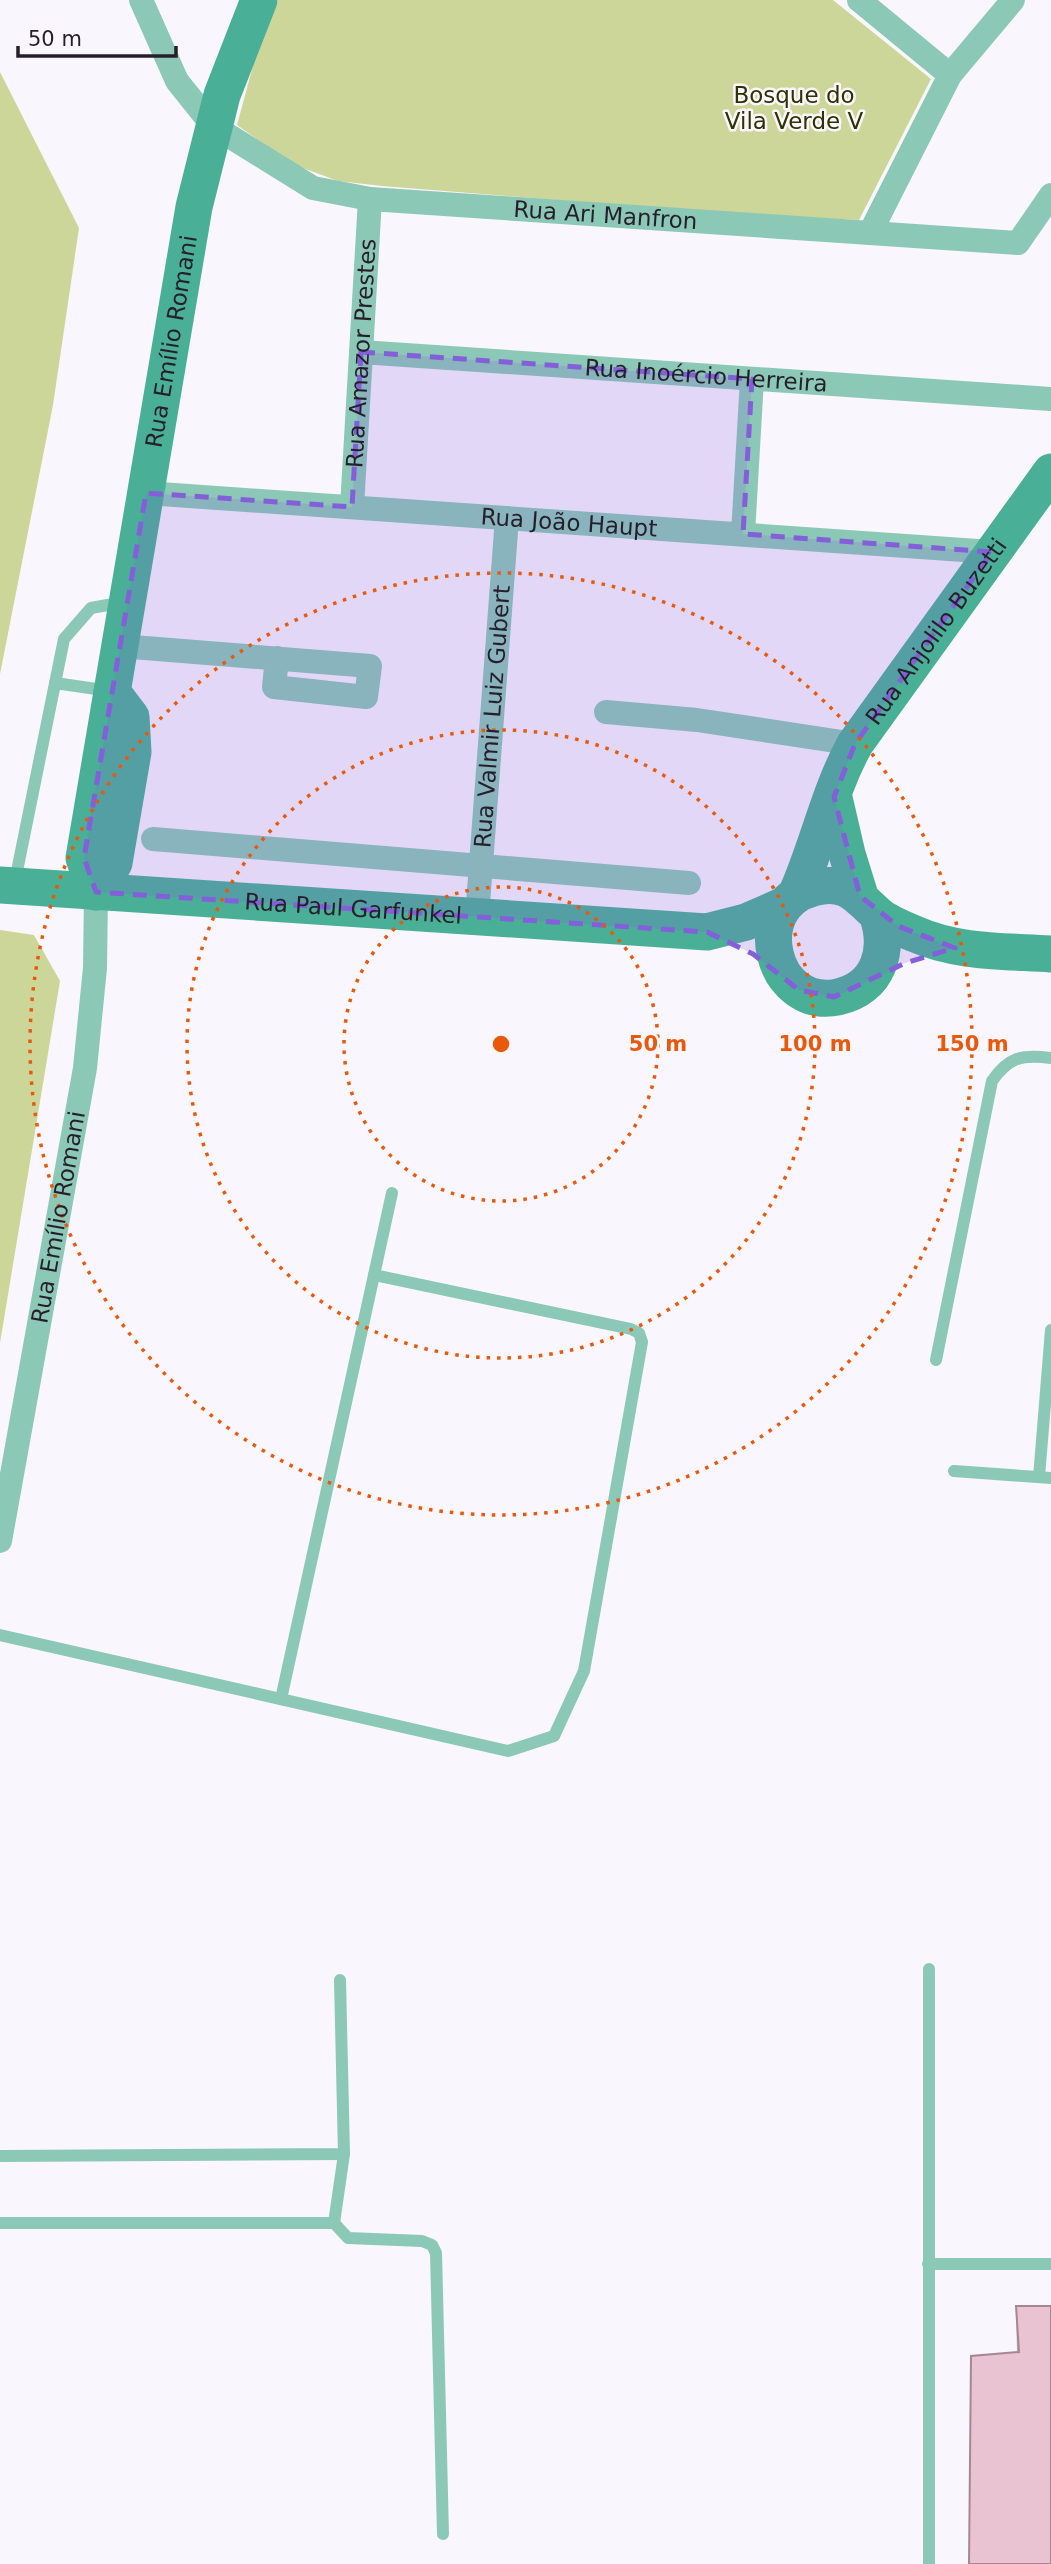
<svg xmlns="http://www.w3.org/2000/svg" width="1051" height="2564" font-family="'DejaVu Sans',sans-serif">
  <rect width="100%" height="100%" fill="#faf6fd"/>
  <g fill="#cdd699">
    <polygon points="278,0 833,0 931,79 859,220 747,215 382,186 338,181 292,164 237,125 254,62"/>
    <polygon points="0,72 79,228 53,405 0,674"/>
    <polygon points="0,930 34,935 60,981 0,1343"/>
  </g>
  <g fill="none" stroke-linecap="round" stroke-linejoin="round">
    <g stroke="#8bc8b6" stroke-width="12">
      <polyline points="55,683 110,691"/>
      <polyline points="15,881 64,639 91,608 124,602"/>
      <path d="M936 1360 992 1081C1009 1057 1022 1054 1051 1058"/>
      <polyline points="954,1471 1051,1478"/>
      <polyline points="1039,1477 1051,1330"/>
      <polyline points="0,1635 508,1751 554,1736 584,1671 642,1342 639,1333 631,1329 374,1275"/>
      <polyline points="281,1699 392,1193"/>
      <polyline points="929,1969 929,2564"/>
      <polyline points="0,2156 344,2154 340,1980"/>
      <polyline points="0,2223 334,2223 344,2154"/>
      <polyline points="334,2223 348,2238 422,2241 432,2245 436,2253 443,2534"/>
      <polyline points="928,2264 1051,2264"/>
    </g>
    <g stroke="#8bc8b6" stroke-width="24">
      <path id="s1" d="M141 0 177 81 213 126 313 188 370 199 1018 243 1051 195"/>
      <polyline points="859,0 950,75"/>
      <polyline points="870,233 950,75 1013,0"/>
      <path id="s2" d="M361 352 1051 399"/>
      <path id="s3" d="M146 493 992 552"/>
      <path id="s4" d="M352 507 370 199"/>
      <polyline points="743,534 752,379"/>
      <polyline points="120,646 370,666 366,697 274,687 277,658"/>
      <polyline points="606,712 697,720 855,744"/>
      <polyline points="153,839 689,883"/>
      <path id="s5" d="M477 917 507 518"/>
      <path id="s6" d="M0 1541 85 1068 95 968 96 892"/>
    </g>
    <g stroke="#49af97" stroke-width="37">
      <polyline points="834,798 847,854 860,896"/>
      <path id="s7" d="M0 885 707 932 746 922 785 905"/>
      <path id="s8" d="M96 892 84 858 194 207 222 95 259 0"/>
      <polyline points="96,892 114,863 133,752 131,717 112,692"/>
      <path id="s9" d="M796 895C818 846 829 791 855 744L1051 472"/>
      <path d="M877 914C890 950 879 988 838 997 771 1011 746 905 813 888 845 879 856 895 877 914 887 923 903 929 915 934 958 953 1005 951 1051 954"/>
    </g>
  </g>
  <polygon fill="#c8a8b4" points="1016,2306 1051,2564 1017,2352"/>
  <polygon fill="#e9c3d1" stroke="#a38892" stroke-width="2" points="1016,2306 1051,2306 1051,2564 969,2564 971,2356 1019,2352"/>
  <path fill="#845fda" fill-opacity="0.2" stroke="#845fda" stroke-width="5" stroke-dasharray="14 9" stroke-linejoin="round" d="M361 352 752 379 743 534 992 552 855 744 834 797 860 896 898 926 955 948 905 963 834 997 799 990 753 954 707 932 96 892 84 858 146 493 352 507Z"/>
  <g fill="none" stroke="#e8590c" stroke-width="3.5" stroke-dasharray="3.5 7">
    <circle cx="501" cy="1044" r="157"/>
    <circle cx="501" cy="1044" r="314"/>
    <circle cx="501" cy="1044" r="471"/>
  </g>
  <g text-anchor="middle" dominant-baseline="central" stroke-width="5" stroke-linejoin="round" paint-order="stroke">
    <g font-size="23" fill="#2e3200" stroke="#faf6fd">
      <text x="794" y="95">Bosque do<tspan x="794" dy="26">Vila Verde V</tspan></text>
    </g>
    <g font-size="23" fill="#261f2b" stroke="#faf6fd">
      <text stroke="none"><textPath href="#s1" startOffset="558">Rua Ari Manfron</textPath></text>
      <text stroke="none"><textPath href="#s8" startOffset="560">Rua Emílio Romani</textPath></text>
      <text stroke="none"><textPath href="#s4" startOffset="154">Rua Amazor Prestes</textPath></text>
      <text stroke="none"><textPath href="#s2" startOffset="346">Rua Inoércio Herreira</textPath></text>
      <text stroke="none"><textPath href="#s3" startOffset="424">Rua João Haupt</textPath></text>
      <text stroke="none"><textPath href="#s9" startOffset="301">Rua Anjolilo Buzetti</textPath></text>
      <text stroke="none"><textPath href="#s5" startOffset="201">Rua Valmir Luiz Gubert</textPath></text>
      <text stroke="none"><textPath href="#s7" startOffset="354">Rua Paul Garfunkel</textPath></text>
      <text stroke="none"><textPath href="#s6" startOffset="329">Rua Emílio Romani</textPath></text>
    </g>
  </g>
  <circle cx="501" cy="1044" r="10" fill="#e8590c" stroke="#faf6fd" stroke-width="3.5"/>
  <g font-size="21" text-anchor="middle" font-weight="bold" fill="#e8590c" stroke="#faf6fd" stroke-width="5" stroke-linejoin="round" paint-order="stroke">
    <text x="658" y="1051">50 m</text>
    <text x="815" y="1051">100 m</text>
    <text x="972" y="1051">150 m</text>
  </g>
  <path d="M18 46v10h158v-10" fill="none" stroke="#261f2b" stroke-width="3.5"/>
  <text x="28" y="46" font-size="21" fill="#261f2b" stroke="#faf6fd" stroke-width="5" paint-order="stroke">50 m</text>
</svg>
